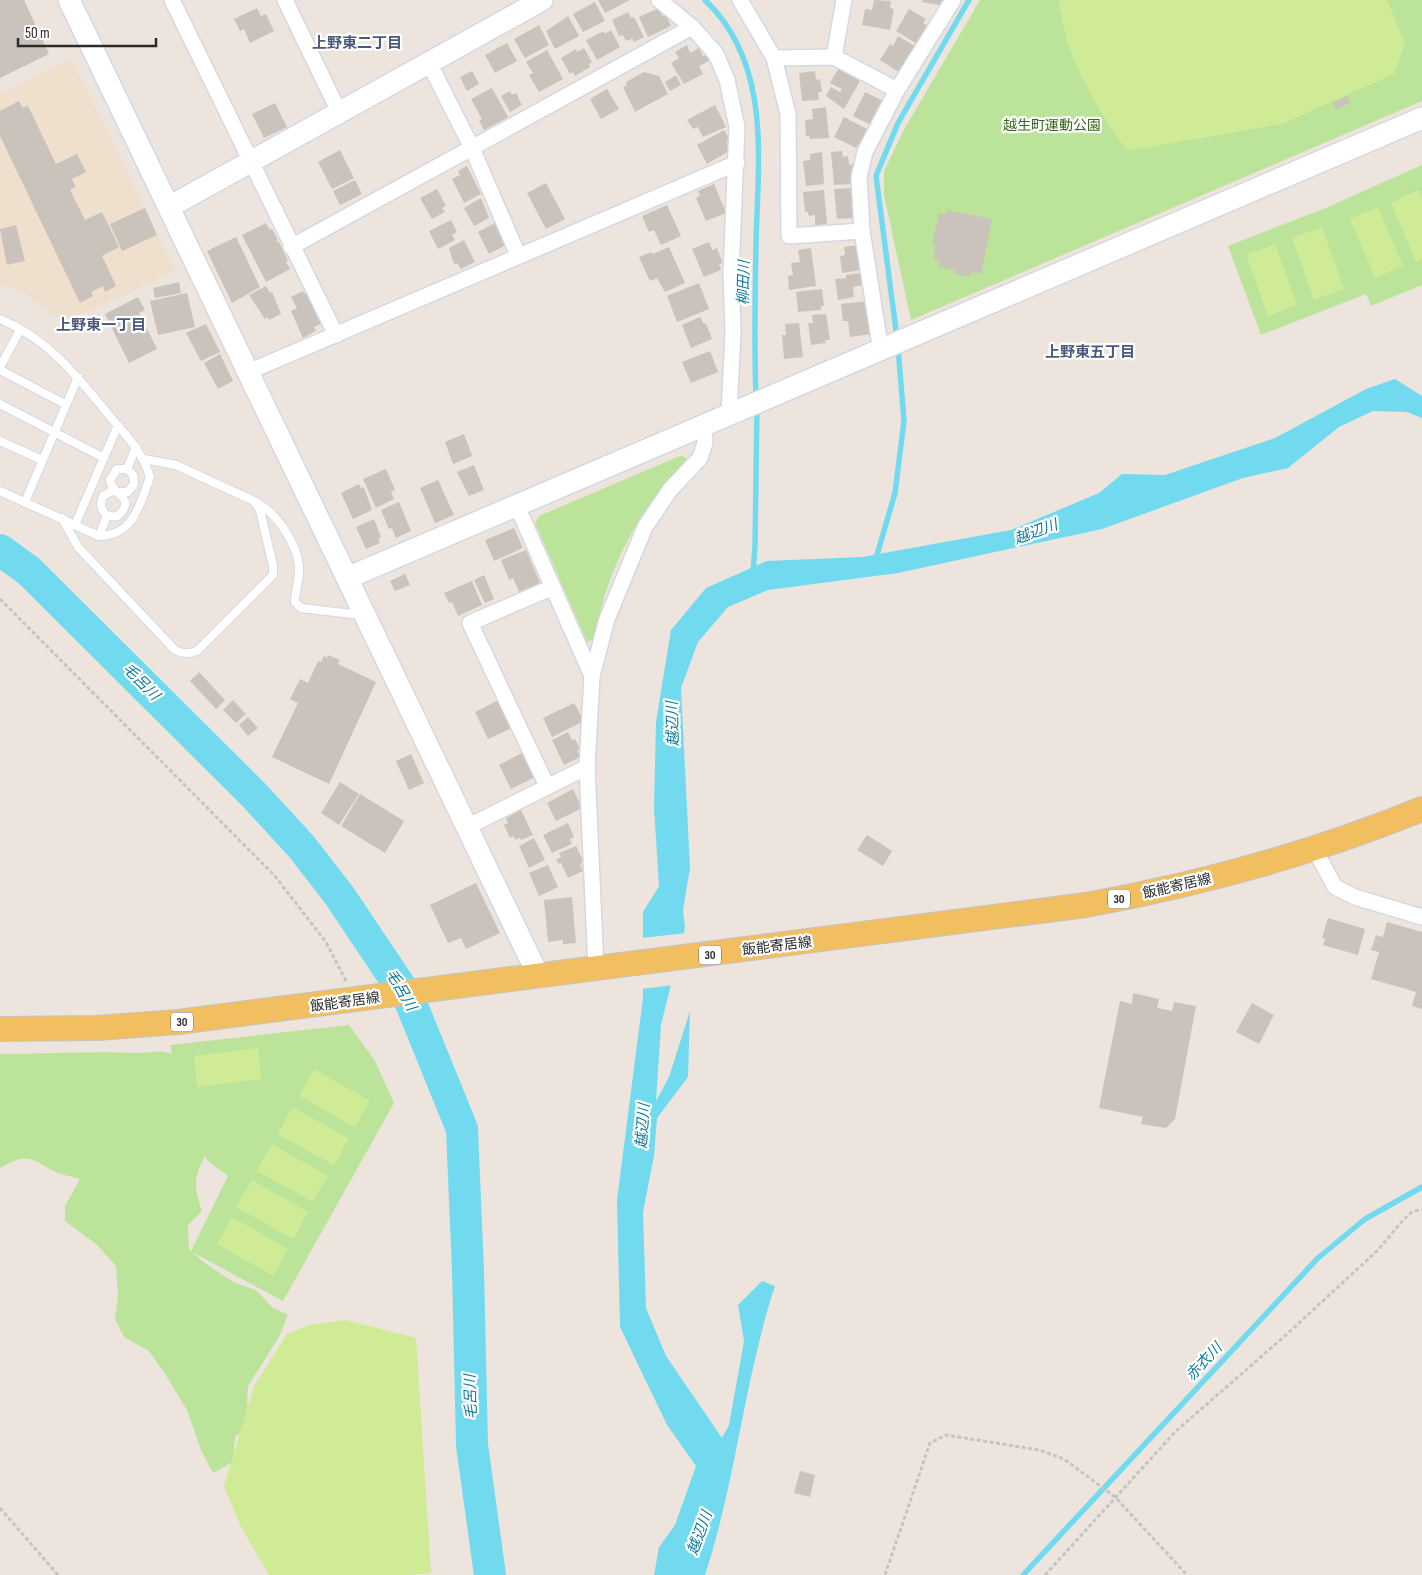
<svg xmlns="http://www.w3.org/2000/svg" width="1422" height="1575" font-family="'Sofia Sans Condensed','Noto Sans JP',sans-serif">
  <rect width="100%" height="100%" fill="#ede5dd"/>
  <polygon fill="#eee0cd" points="71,58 175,271 63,323 24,293 0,284 0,94"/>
  <g fill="#bbe39a" fill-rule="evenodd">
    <polygon points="980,0 1422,0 1422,101 911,320 884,195 884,171 905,128"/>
    <polygon points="1422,165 1422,285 1371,306 1366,294 1261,335 1228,246 1328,207"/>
    <path d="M682 455 687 459C649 499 620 545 604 598 600 611 598 626 595 639L587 642 535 523 539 516Z"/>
    <path d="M349 1025 375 1061 394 1103 283 1301 192 1252 206 1264 235 1283 256 1290 272 1307 288 1315 279 1337 248 1386 247 1404 254 1420 235 1437 233 1462 213 1473 201 1450 187 1410 165 1374 149 1351 124 1337 115 1319 118 1295 116 1266 96 1244 65 1221V1206L80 1179C71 1176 61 1175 53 1171 29 1157 27 1153 0 1168V1054C46 1054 92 1051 138 1053 151 1053 159 1049 172 1054L170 1045ZM205 1156 208 1161 228 1176 191 1251 189 1249 188 1225 202 1211C194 1187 193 1178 205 1156Z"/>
  </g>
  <g fill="#d0eb96">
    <path d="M1059 0H1387L1405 44 1394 74 1282 124 1127 151C1095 104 1065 59 1059 0Z"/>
    <polygon points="1418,190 1422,199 1422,259 1416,262 1391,203"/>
    <polygon points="1378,207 1403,266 1375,278 1350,219"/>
    <polygon points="1322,227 1344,289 1314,300 1292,238"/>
    <polygon points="1275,244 1297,305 1268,316 1246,255"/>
    <polygon points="258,1048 261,1079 197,1087 194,1056"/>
    <polygon points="314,1069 370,1101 355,1127 299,1096"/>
    <polygon points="293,1107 349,1139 334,1165 277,1134"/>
    <polygon points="272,1144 328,1176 313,1202 257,1171"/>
    <polygon points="252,1180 308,1212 293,1239 236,1207"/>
    <polygon points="232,1217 288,1249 273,1276 217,1244"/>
    <polygon points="346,1320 416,1338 431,1573 410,1575 269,1575 242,1529 224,1486 254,1386 287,1334 309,1325"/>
  </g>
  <path fill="#71daef" d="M1395 379 1422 396V418L1407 412 1373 411 1339 427 1288 468 1243 478 1102 529 898 573 768 590 728 607 698 642 681 688 690 868 683 910 685 928 661 1025 656 1101 669 1077 690 1011 688 1077 657 1118 654 1156 643 1212 646 1308 666 1356 722 1438 729 1425 744 1341 738 1305 762 1281 775 1286C744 1380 736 1481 705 1575H654L659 1547 675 1525 696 1466 667 1425 620 1327 617 1200 643 998V912L659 886 654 808 656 722 671 630 706 588 767 561 862 557 1011 530 1099 493 1122 474 1165 475 1275 438 1366 389Z"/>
  <polygon fill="#ede5dd" points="687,933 674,985 641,989 641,938"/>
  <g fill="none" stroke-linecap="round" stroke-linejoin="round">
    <g stroke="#71daef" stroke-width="5.5">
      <path d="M705 0C772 64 758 159 756 243 755 295 754 346 756 398"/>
      <polyline points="897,338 876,176 898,123 969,0"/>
      <polyline points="875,562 895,493 904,421 898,347"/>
      <polyline points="753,573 755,546 757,407"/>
      <polyline points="1023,1575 1318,1258 1365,1219 1422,1187"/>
    </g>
    <polyline stroke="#71daef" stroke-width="32" points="0,550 29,571 254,795 301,846 339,895 410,1001 462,1129 468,1271 472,1445 490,1575"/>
  </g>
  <g fill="#c9c3bc">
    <polygon points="0,0 24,0 49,54 0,78"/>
    <polygon points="598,0 630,0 605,13"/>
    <polygon points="874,0 891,1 890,8 894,9 890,30 862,25 865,9 872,10"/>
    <polygon points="923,0 947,0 946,2 941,1 940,5 922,2"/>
    <polygon points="595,2 605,21 583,32 573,14"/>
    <polygon points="257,8 261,16 266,14 274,31 250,43 244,29 240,31 234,19"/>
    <polygon points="659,8 662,16 666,15 671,26 648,37 639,17"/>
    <polygon points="909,9 926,19 923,23 928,26 917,44 896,31"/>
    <polygon points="628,12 631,18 634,17 644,37 634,42 632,39 626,41 623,35 619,36 612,20"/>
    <polygon points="568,16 579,36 555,49 546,31"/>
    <polygon points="539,25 549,45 525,58 514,39"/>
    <polygon points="611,30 620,47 597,60 586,40 604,31 605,34"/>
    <polygon points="898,36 918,48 902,74 880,60 890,44 893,46"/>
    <polygon points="507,43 517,61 495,73 485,55"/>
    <polygon points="687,45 690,53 699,48 703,56 706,55 709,61 699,66 703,74 684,84 671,63 679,58 675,52"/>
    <polygon points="584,48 592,62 589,64 590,67 575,76 573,72 570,74 561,58 576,49 577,52"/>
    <polygon points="547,50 563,79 539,92 529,75 533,73 526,62"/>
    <polygon points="838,69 860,81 844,109 826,96 831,87 840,92 842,89 830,83"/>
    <polygon points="472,71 479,84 467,91 460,77"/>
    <polygon points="815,71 816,80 820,79 822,92 818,92 819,100 802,101 799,73"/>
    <polygon points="644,72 659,76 668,94 635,112 623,87 627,85 626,82"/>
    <polygon points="676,75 681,85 670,91 665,82"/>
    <polygon points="492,88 508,117 484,130 479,121 482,119 471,99"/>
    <polygon points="607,89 619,109 601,119 590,99"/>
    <polygon points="510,91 512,95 516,93 522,105 510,112 501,96"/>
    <polygon points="865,92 885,102 871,125 853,116"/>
    <polygon points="1347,96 1350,103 1336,109 1333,103"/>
    <polygon points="19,101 23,108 28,106 56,164 77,154 86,172 72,179 76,187 70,190 85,220 102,212 119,247 102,256 116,286 105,292 103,286 91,292 93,296 80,303 0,136 0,111"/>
    <polygon points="275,103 287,127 264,138 252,114"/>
    <polygon points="715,105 726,127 703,137 698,127 693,129 687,120"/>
    <polygon points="826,107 829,138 810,139 809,136 806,136 805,120 813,119 812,109"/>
    <polygon points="844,117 869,130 861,146 858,144 856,148 834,137"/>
    <polygon points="724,130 730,140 726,142 731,150 707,164 697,145"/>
    <polygon points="340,150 354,178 332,189 318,162"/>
    <polygon points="842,151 843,157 848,156 849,165 854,164 855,176 853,184 834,185 831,152"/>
    <polygon points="822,152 824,184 806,186 803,161 810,160 810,154"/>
    <polygon points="467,166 481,194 464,203 452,179 460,175 458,171"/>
    <polygon points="355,180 362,194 340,205 333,191"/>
    <polygon points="546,183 565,219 546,229 527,193"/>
    <polygon points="714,184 726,213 706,221 696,198 700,196 698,191"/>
    <polygon points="853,188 855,218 837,219 834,189"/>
    <polygon points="437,189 446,206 442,208 445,212 432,219 420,198"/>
    <polygon points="824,190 827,224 815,225 815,215 809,216 808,212 805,212 803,192"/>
    <polygon points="481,198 489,218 474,226 464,208"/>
    <polygon points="667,205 681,236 661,245 654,230 649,232 642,216"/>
    <polygon points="145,208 157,235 122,251 110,224"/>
    <polygon points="947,210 992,219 981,274 971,272 970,277 955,274 956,270 938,267 940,260 933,259 936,246 932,245 939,213 945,215"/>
    <polygon points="451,220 457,232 452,235 455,240 438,249 429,231"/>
    <polygon points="266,223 270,230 272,229 278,240 275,241 279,242 288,261 286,262 290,269 266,282 242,235"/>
    <polygon points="495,223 506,245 489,254 478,232"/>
    <polygon points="16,225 25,261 7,265 0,229"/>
    <polygon points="236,237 260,287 232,303 207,251"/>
    <polygon points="464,240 475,262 461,269 457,263 454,264 449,248"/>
    <polygon points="709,242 712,250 717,248 723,263 719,264 721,270 704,277 692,249"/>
    <polygon points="859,245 862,270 842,273 840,256 845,255 844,247"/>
    <polygon points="669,247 685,283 665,292 657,278 650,281 639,257 651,252 653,254"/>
    <polygon points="811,248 816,286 789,290 788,276 793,275 791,263 800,262 798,250"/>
    <polygon points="861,273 863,285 853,287 854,297 838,300 835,279 846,278 846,275"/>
    <polygon points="179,282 181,293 155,298 153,288"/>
    <polygon points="699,283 709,309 677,322 667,296"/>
    <polygon points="266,286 270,293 272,292 281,314 269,320 268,317 265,319 249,295"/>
    <polygon points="822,289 824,306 821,306 821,310 798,312 796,292"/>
    <polygon points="303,291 304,294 306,293 321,324 314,327 316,331 303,338 291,311 297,308 291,297"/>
    <polygon points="187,293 195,327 158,335 150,301"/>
    <polygon points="138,297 145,310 139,313 157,349 129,363 105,314"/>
    <polygon points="868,301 872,334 850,337 848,321 843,321 841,304"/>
    <polygon points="826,314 830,340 825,340 826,343 811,345 808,323 813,323 812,315"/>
    <polygon points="700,317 704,324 706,323 712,339 691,348 682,325"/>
    <polygon points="799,323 803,357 784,359 782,335 786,335 785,324"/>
    <polygon points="206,324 220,352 201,361 186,333"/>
    <polygon points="710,351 718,372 691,383 682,362"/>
    <polygon points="220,354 233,381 218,389 204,363"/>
    <polygon points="464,434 472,456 453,464 445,442"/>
    <polygon points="474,465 484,490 469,496 457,472"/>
    <polygon points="386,469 395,490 391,492 394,499 376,508 363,479"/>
    <polygon points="438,480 454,515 435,523 420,488"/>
    <polygon points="359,484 361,488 364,487 372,510 353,519 341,493"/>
    <polygon points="399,502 411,531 396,538 392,528 389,529 381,510"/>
    <polygon points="374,519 381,537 378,539 380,543 366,549 356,527"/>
    <polygon points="514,528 523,548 494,561 485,540"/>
    <polygon points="526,550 540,583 519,592 513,578 509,580 501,560"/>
    <polygon points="405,574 410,585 395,591 390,581"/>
    <polygon points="484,575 494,599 485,603 474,580"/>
    <polygon points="472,581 482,605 458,616 452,602 449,603 444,593"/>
    <polygon points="328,655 340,660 338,664 376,682 329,784 272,757 298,703 290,699 300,679 308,683 318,661 321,662 324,656 327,658"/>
    <polygon points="199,672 225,700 216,709 190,681"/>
    <polygon points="233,700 246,714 236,723 223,710"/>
    <polygon points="499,700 512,728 488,739 475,712"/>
    <polygon points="574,703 584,721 552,737 543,718"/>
    <polygon points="248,717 258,728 248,736 239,725"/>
    <polygon points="568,732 572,740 575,739 580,749 577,751 580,757 564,765 552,740"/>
    <polygon points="522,753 535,777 511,789 499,765"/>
    <polygon points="411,754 424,783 409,790 396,761"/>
    <polygon points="340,782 359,794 339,825 321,813"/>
    <polygon points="573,789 582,808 556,821 547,803"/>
    <polygon points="360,794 404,821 385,853 341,826"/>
    <polygon points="521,810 533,835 521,840 520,838 515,840 514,836 510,838 504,825 508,823 506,818"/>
    <polygon points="568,823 574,837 570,839 572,844 552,853 543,835"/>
    <polygon points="867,835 892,851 883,866 857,850"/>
    <polygon points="534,838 545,860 529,868 519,846"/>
    <polygon points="576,846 584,862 580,864 583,871 568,878 561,863 559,864 556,860 561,857 559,853"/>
    <polygon points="548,865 558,887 539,896 529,873"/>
    <polygon points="476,883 500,933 466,949 461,938 448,943 430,905"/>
    <polygon points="572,897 576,943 563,944 563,940 548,942 544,900"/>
    <polygon points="1328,918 1365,929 1358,955 1323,945 1325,939 1322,938"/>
    <polygon points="1387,922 1422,932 1422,1009 1412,1006 1416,992 1371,979 1379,952 1371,950 1376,935 1383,937"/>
    <polygon points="1133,993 1159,999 1157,1008 1172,1011 1174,1002 1196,1006 1175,1119 1166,1128 1141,1124 1143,1117 1099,1108 1120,1001 1132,1004"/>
    <polygon points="1252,1003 1274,1015 1259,1044 1236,1032"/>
    <polygon points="800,1471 815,1475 810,1497 794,1493"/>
  </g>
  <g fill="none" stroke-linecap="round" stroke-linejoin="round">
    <g stroke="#d3d8e4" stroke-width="10">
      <g id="lane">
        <path d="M0 319C48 339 76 375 108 414 126 435 142 451 150 477 140 505 133 536 99 536L0 491"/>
        <polyline points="0,367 20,330"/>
        <polyline points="0,370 65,404"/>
        <polyline points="0,404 104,458"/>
        <polyline points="0,441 42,460"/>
        <polyline points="144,459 176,465 254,501"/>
        <polyline points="127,469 136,447"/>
        <path d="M118 492 112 491 103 496C98 508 104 519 118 516 138 496 111 496 110 480L117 469H127L133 475 134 484 128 492H118"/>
        <polyline points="25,502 78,377"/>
        <path d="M62 518 78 547 175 650C183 654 188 654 197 651L273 575V566L260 510 254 501C275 511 297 542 299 567 300 578 295 590 295 602L301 608 361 615"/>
        <polyline points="75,525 118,425"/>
        <polyline points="99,536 107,516"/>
      </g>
    </g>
    <g stroke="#d3d8e4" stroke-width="18">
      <g id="street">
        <polyline points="172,0 336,335"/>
        <polyline points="285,0 339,112"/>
        <polyline points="659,0 692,27 716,54 727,80 737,127 731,273 733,333 729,414"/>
        <polyline points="740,0 774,58 788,114 789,236 862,231"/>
        <polyline points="834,57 844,0"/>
        <polyline points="774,58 834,57 897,90"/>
        <polyline points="429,63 471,146 518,255"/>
        <polyline points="291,247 692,27"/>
        <polyline points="881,351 862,231 859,177 865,152 897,90 953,0"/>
        <polyline points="248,372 737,163"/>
        <polyline points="517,506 592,676"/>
        <polyline points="547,786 470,623 553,587"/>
        <polyline points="467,827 587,767"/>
        <polyline points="1314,848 1335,887 1355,897 1422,917"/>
        <polyline points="596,969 587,767 592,676 607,619 645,527 670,490 700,458 705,443 704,424"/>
      </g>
    </g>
    <g stroke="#d3d8e4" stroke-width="24">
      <g id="secondary">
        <polyline points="69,0 539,977"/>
        <polyline points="169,207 542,0"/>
        <polyline points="347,578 1422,118"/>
      </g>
    </g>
    <g stroke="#c4c4c4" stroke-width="26">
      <path id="primary" d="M0 1029 97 1028 178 1022 1086 905C1201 884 1314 853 1422 809"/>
    </g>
    <g stroke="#c4c4c4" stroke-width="3" stroke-dasharray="4 2.5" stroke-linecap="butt">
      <polyline points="0,599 274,875 326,942 346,981"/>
      <polyline points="0,1508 58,1575"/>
      <polyline points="885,1575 930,1443 946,1435 1039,1450 1064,1459 1115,1497 1187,1575"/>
      <polyline points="1045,1575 1176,1431 1286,1335 1378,1250 1403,1220 1412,1212 1422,1209"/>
    </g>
    <use href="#lane" stroke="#fff" stroke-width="8"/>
    <use href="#street" stroke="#fff" stroke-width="15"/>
    <use href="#secondary" stroke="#fff" stroke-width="21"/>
    <use href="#primary" stroke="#f1bf5f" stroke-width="24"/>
  </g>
  <g text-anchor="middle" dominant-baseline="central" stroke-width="4.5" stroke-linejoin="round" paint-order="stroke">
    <g fill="#fff" stroke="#6b6b6b" stroke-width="1">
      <rect x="1108" y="889.5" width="22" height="19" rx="4"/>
      <rect x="699" y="945.5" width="22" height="19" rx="4"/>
      <rect x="171" y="1012.5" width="22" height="19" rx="4"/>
    </g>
    <g font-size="12" font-weight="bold" fill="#2b2b2b">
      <text x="1119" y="899">30</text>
      <text x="710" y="955">30</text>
      <text x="182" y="1022">30</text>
    </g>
    <g font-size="14" fill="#33691a" stroke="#fff">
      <text x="1052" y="125">越生町運動公園</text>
    </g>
    <g font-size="14" fill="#2b2b2b" stroke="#fff">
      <text transform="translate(1177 886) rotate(-13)">飯能寄居線</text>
      <text transform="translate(777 946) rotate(-7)">飯能寄居線</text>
      <text transform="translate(345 1002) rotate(-8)">飯能寄居線</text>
    </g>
    <g font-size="15" font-weight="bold" fill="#4b597c" stroke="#fff">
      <text x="357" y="43">上野東二丁目</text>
      <text x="101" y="325">上野東一丁目</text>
      <text x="1090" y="352">上野東五丁目</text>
    </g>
    <g font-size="15" font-style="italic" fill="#0d7b9d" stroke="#fff">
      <text transform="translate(744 283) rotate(-89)">柳田川</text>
      <text transform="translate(1036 532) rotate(-20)">越辺川</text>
      <text transform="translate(141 682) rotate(45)">毛呂川</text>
      <text transform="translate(673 724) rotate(-92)">越辺川</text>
      <text transform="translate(401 990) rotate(60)">毛呂川</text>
      <text transform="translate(643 1126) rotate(-86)">越辺川</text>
      <text transform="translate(1204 1362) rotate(-47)">赤衣川</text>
      <text transform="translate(471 1397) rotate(-92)">毛呂川</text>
      <text transform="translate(700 1533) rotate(-70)">越辺川</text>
    </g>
  </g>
  <path d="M18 38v8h138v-8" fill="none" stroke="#2b2b2b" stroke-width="2.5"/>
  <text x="25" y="38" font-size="15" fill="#2b2b2b" stroke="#ffffff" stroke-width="4" paint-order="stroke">50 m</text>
</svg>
